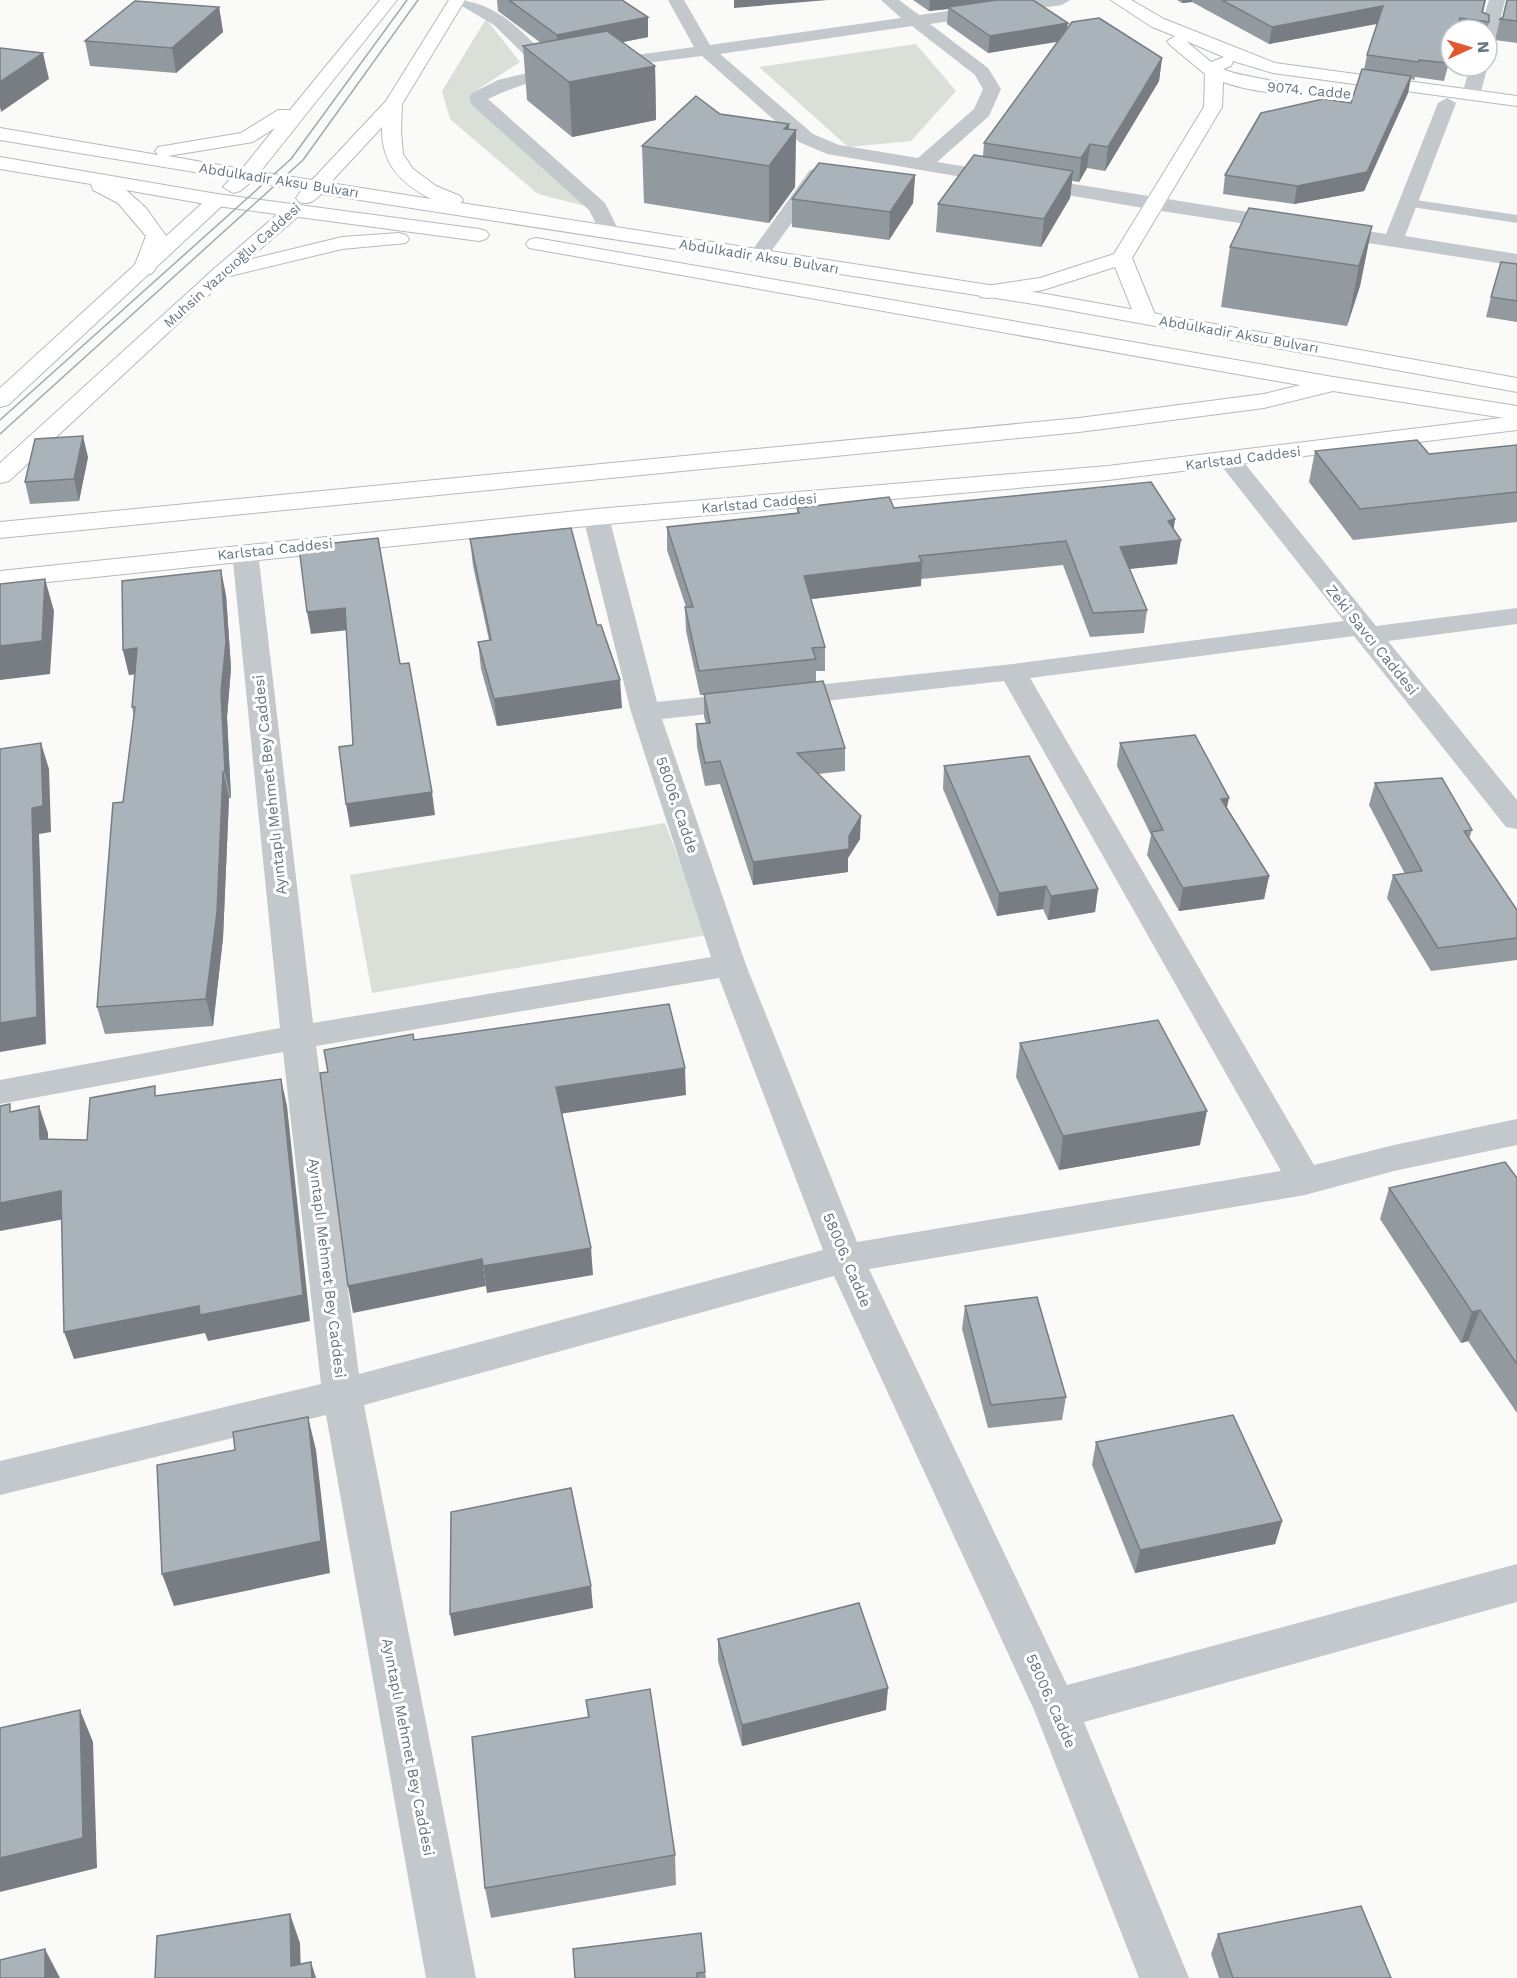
<svg xmlns="http://www.w3.org/2000/svg" width="1517" height="1978" font-family="'Work Sans',sans-serif">
  <rect width="100%" height="100%" fill="#fafaf8"/>
  <g fill="#dadfd7">
    <polygon points="486,19 520,62 474,92 473,101 589,207 538,194 450,119 442,91"/>
    <polygon points="916,44 956,91 911,141 848,147 759,67"/>
    <polygon points="665,823 707,935 372,993 350,875"/>
  </g>
  <g fill="none" stroke-linecap="round" stroke-linejoin="round">
    <g stroke="#b3babf" stroke-width="2">
      <g id="secondary">
        <path d="M1111 0H1131L1164 19 1275 63 1517 96V106L1273 73 1233 61 1231 66 1223 69C1238 77 1292 82 1296 87 1287 100 1237 87 1223 82L1222 107 1132 258 1156 317 1153 322H1137L1115 267 1043 290 988 298 980 297 977 292 980 287 1040 278 1114 254 1204 107 1205 74 1170 45 1167 41 1175 36 1152 27ZM1186 41 1224 57 1211 62Z"/>
        <polygon points="217,194 224,196 227,200 224,204 8,405 0,407 0,388 210,196"/>
        <polygon points="294,204 301,206 304,210 301,214 229,276 9,481 0,483 0,463 215,268 287,206"/>
        <polygon points="1333,377 1341,379 1344,384 1341,389 1264,408 1079,432 0,538 0,522 1079,418 1264,394"/>
        <polygon points="1517,416 1517,430 1108,480 596,525 0,587 0,571 596,509 1108,466"/>
      </g>
    </g>
    <g stroke="#b5babe" stroke-width="2">
      <g id="primary">
        <path d="M380 0H397L260 172 312 180 386 101 449 0H465L402 104 401 132 403 154 413 169 436 186 460 196 463 200 461 203 1040 293 1517 378V392L1040 305 321 194C314 201 310 205 299 202L296 198 302 190 251 182 240 191 233 193 223 187 231 178 0 140V128L158 155 155 151 158 147 241 133 278 110H290ZM382 127C381 163 400 183 431 199L330 183ZM275 128 242 169 168 156 253 142Z"/>
        <polygon points="0,157 217,194 479,229 486,231 489,235 486,239 479,241 217,206 126,190 146,208 166,236 155,270 151,274 137,274 133,270 146,236 118,203 93,190 91,184 0,169"/>
        <polygon points="399,233 406,235 409,239 406,243 342,249 222,278 215,276 211,272 215,268 342,237"/>
        <polygon points="536,238 1333,377 1517,406 1517,420 1333,391 529,248 526,244 529,240"/>
      </g>
    </g>
    <polygon fill="#c3c8cc" fill-rule="evenodd" points="1409,199 1517,215 1517,223 1405,206 1403,203"/>
    <g fill="#c3c8cc" fill-rule="evenodd">
      <path d="M452 0C499 0 525 36 557 66L694 47 668 0H684L710 45 901 18 881 0H899L919 15 1027 0H1070L1062 5 930 24 988 68 1001 89 989 116 937 162 1386 234 1438 103 1447 98 1456 103 1405 236 1517 254V266L1155 210 827 154 799 142 702 56C633 66 550 68 488 99L605 203 620 233 617 237H603L589 210 471 104 469 97 472 93 498 80 540 70 494 25ZM912 26 975 75 983 89 974 109 918 158 839 145 813 134 720 54Z"/>
      <polygon points="1489,0 1505,0 1496,37 1487,42 1487,30 1480,30"/>
      <polygon points="1487,65 1488,66 1480,95 1471,100 1465,99 1462,95 1470,66"/>
      <polygon points="817,168 827,174 765,260 751,260 748,256 751,252 810,170"/>
      <path d="M1228 452 1237 454 1376 626 1517 608V624L1388 641 1517 800V829L1506 827 1354 636 1030 678 1314 1165 1394 1145 1517 1119V1145L1394 1171 1305 1195 869 1269 1067 1685 1517 1564V1602L1084 1722 1189 1978H1139L1035 1712 834 1276 364 1405 476 1978H426L326 1415 0 1495V1461L321 1384 283 1052 0 1104V1080L280 1028 232 552 236 547 245 544 254 547 258 552 313 1023 711 957 631 712 583 517 587 512 596 509 605 512 609 517 657 702 1013 664 1344 621 1216 459 1219 454ZM1004 681 1281 1171 857 1242 746 965 662 719ZM719 978 823 1250 359 1374 316 1046Z"/>
    </g>
    <use href="#secondary" fill="#fff" fill-rule="evenodd"/>
    <use href="#primary" fill="#fff" fill-rule="evenodd"/>
    <g stroke="#a2aab0" stroke-width="1.5">
      <polyline points="0,420 291,159 407,0"/>
      <polyline points="0,434 303,160 418,0"/>
    </g>
  </g>
  <g fill="#929a9f">
    <polygon points="497,0 622,0 648,37 623,42 655,66 656,120 572,137 527,100 523,46 541,43 498,11"/>
    <polygon points="913,0 1033,0 1068,28 1162,58 1159,81 1105,171 1087,168 1079,182 1072,181 1070,198 1041,247 936,232 938,204 983,156 984,143 1057,42 988,53 947,24 948,9 929,11"/>
    <polygon points="1177,0 1486,0 1483,13 1489,22 1487,30 1451,30 1451,55 1444,81 1415,77 1414,80 1411,79 1408,93 1364,191 1294,204 1223,194 1225,175 1351,103 1364,70 1367,55 1377,24 1269,44 1192,2 1182,3"/>
    <polygon points="1517,0 1517,43 1495,40 1500,19"/>
    <polygon points="219,7 223,32 176,73 90,66 85,41"/>
    <polygon points="720,114 789,124 789,130 796,130 795,187 769,223 644,203 642,146"/>
    <polygon points="915,175 913,203 889,240 792,227 792,199"/>
    <polygon points="1372,226 1360,286 1347,326 1221,307 1230,247"/>
    <polygon points="1517,264 1517,322 1486,317 1491,297"/>
    <polygon points="1517,445 1517,522 1353,540 1309,482 1315,451 1429,454"/>
    <polygon points="88,457 79,501 30,504 25,482"/>
    <polygon points="797,508 894,508 1175,519 1173,530 1177,564 1130,569 1147,610 1144,633 1090,637 1063,565 921,579 921,586 811,599 825,647 825,671 816,671 816,682 845,748 845,771 818,774 860,839 848,858 848,872 753,885 720,784 705,786 697,747 696,724 706,723 704,717 704,695 700,695 686,631 685,607 686,607 667,550 667,527 797,513"/>
    <polygon points="470,539 597,625 622,708 497,726 481,669 478,642 489,640 473,566"/>
    <polygon points="226,595 231,668 227,717 231,798 229,798 223,938 213,1026 105,1034 97,1007 134,716 132,707 135,674 129,675 123,650"/>
    <polygon points="1120,743 1227,808 1269,876 1264,899 1179,911 1147,855 1151,835 1117,766"/>
    <polygon points="944,766 1098,889 1095,912 1048,920 1043,909 997,916 943,789"/>
    <polygon points="1375,783 1472,830 1469,839 1517,910 1517,960 1431,971 1387,898 1393,875 1405,874 1369,805"/>
    <polygon points="1020,1043 1200,1145 1059,1170 1016,1077"/>
    <polygon points="1517,1178 1517,1413 1468,1341 1461,1343 1380,1219 1389,1188"/>
    <polygon points="965,1306 1066,1397 1062,1420 988,1428 962,1329"/>
    <polygon points="1096,1442 1282,1521 1275,1544 1135,1573 1092,1465"/>
    <polygon points="718,1639 886,1710 742,1746 718,1661"/>
    <polygon points="586,1700 675,1855 676,1885 491,1918 485,1888 588,1717"/>
    <polygon points="1218,1934 1391,1978 1219,1978 1211,1954"/>
    <polygon points="705,1972 706,1978 575,1978"/>
  </g>
  <g fill="#777d82">
    <polygon points="734,0 828,0 734,8"/>
    <polygon points="930,0 1007,0 948,7 948,9 929,11"/>
    <polygon points="1183,0 1192,0 1192,2 1182,3"/>
    <polygon points="1383,6 1380,23 1269,44 1272,27"/>
    <polygon points="219,7 223,32 176,73 172,48"/>
    <polygon points="648,17 648,37 558,55 557,35"/>
    <polygon points="1068,23 1066,40 988,53 990,36"/>
    <polygon points="43,53 49,79 1,112 0,107 0,82"/>
    <polygon points="1162,58 1159,81 1105,171 1108,147"/>
    <polygon points="655,66 656,120 572,137 569,82"/>
    <polygon points="1411,76 1408,93 1364,191 1294,204 1297,186"/>
    <polygon points="789,124 789,140 796,130 795,187 769,223 769,166 784,129"/>
    <polygon points="1090,144 1087,168 1079,182 1081,158"/>
    <polygon points="1073,171 1070,198 1041,247 1044,219"/>
    <polygon points="915,175 913,203 889,240 890,212"/>
    <polygon points="1372,226 1360,286 1347,326 1359,266"/>
    <polygon points="83,436 88,457 79,501 74,479"/>
    <polygon points="1175,519 1172,541 1181,540 1177,564 1117,570 1120,547 1168,521"/>
    <polygon points="922,562 921,586 804,600 804,576"/>
    <polygon points="221,570 226,595 231,668 227,717 231,798 225,772 221,692"/>
    <polygon points="45,579 54,611 50,674 0,680 0,646"/>
    <polygon points="345,608 349,630 311,634 307,612"/>
    <polygon points="137,648 143,673 129,675 123,650"/>
    <polygon points="620,680 622,708 497,726 494,699"/>
    <polygon points="41,743 49,769 51,832 39,834 46,1044 0,1052 0,1023"/>
    <polygon points="223,772 229,798 223,938 213,1026 206,999"/>
    <polygon points="432,792 435,815 350,827 346,804"/>
    <polygon points="1229,798 1224,821 1221,799"/>
    <polygon points="861,816 860,839 848,858 848,872 753,885 753,862 849,836"/>
    <polygon points="1269,876 1264,899 1179,911 1183,888"/>
    <polygon points="1046,886 1043,909 997,916 999,893"/>
    <polygon points="1098,889 1095,912 1048,920 1051,896"/>
    <polygon points="685,1068 686,1095 559,1114 556,1087"/>
    <polygon points="281,1079 287,1106 310,1321 208,1341 205,1333 74,1359 64,1332"/>
    <polygon points="39,1106 48,1133 49,1166 40,1139"/>
    <polygon points="1207,1111 1200,1145 1059,1170 1063,1136"/>
    <polygon points="61,1191 70,1218 0,1231 0,1203"/>
    <polygon points="591,1248 593,1275 487,1293 483,1266"/>
    <polygon points="482,1259 486,1286 353,1313 348,1286"/>
    <polygon points="1480,1310 1468,1341 1461,1343 1472,1312"/>
    <polygon points="308,1417 316,1450 330,1573 174,1606 162,1574"/>
    <polygon points="1282,1521 1275,1544 1135,1573 1140,1550"/>
    <polygon points="591,1586 593,1608 454,1636 450,1614"/>
    <polygon points="888,1688 886,1710 742,1746 742,1725"/>
    <polygon points="80,1710 93,1742 97,1868 0,1892 0,1858"/>
    <polygon points="290,1914 300,1943 301,1978 291,1966"/>
    <polygon points="45,1949 60,1978 45,1978"/>
    <polygon points="311,1962 316,1978 312,1978"/>
  </g>
  <g fill="#aab3b9" stroke="#777d82" stroke-width="1.5">
    <polygon points="509,0 622,0 648,17 557,35"/>
    <polygon points="997,0 1033,0 1068,23 990,36 948,7"/>
    <polygon points="1222,0 1485,0 1482,12 1489,15 1489,22 1460,18 1457,30 1451,30 1451,52 1448,63 1419,60 1418,62 1367,55 1383,6 1272,27"/>
    <polygon points="1507,0 1517,0 1517,21 1500,19 1503,17"/>
    <polygon points="135,1 219,7 172,48 85,41"/>
    <polygon points="1099,18 1162,58 1108,147 1090,144 1081,158 984,143 1072,22"/>
    <polygon points="607,31 655,66 569,82 523,46"/>
    <polygon points="0,48 43,53 0,82"/>
    <polygon points="1362,69 1411,76 1367,172 1297,186 1225,175 1261,113 1323,99 1351,103"/>
    <polygon points="696,96 720,114 789,124 784,129 796,130 769,166 642,146"/>
    <polygon points="974,155 1073,171 1044,219 938,204"/>
    <polygon points="819,163 915,175 890,212 792,199"/>
    <polygon points="1249,208 1372,226 1359,266 1230,247"/>
    <polygon points="1501,262 1517,264 1517,301 1491,297"/>
    <polygon points="83,436 74,479 25,482 35,439"/>
    <polygon points="1417,440 1429,454 1517,445 1517,492 1360,509 1315,451"/>
    <polygon points="1151,482 1175,519 1168,521 1181,540 1120,547 1147,610 1093,613 1066,541 919,556 922,562 804,576 825,647 812,648 816,659 699,671 685,607 693,607 667,527 799,513 797,508 889,497 894,508"/>
    <polygon points="571,528 597,625 601,625 620,680 494,699 478,642 491,640 470,539"/>
    <polygon points="378,538 400,664 409,663 432,792 346,804 339,747 353,745 345,608 307,612 299,547"/>
    <polygon points="221,570 226,642 221,692 225,772 223,772 217,912 206,999 97,1007 113,803 123,802 135,707 132,707 137,648 123,650 122,581"/>
    <polygon points="45,579 42,641 0,646 0,584"/>
    <polygon points="823,681 845,748 797,753 861,816 849,836 849,849 753,862 720,761 705,763 696,724 710,723 704,694"/>
    <polygon points="1195,735 1229,798 1221,799 1269,876 1183,888 1151,832 1163,830 1120,743"/>
    <polygon points="41,743 43,806 32,808 37,1017 0,1023 0,749"/>
    <polygon points="1029,756 1098,889 1051,896 1046,886 999,893 944,766"/>
    <polygon points="1442,778 1472,830 1464,831 1517,910 1517,938 1438,948 1393,875 1422,871 1375,783"/>
    <polygon points="669,1004 685,1068 556,1087 591,1248 483,1266 482,1259 348,1286 320,1073 328,1072 324,1050 413,1034 414,1040"/>
    <polygon points="1158,1020 1207,1111 1063,1136 1020,1043"/>
    <polygon points="281,1079 303,1295 200,1315 199,1306 64,1332 61,1191 0,1203 0,1106 10,1104 10,1112 39,1106 40,1139 87,1140 90,1098 155,1086 155,1096"/>
    <polygon points="1505,1162 1517,1178 1517,1364 1480,1310 1472,1312 1389,1188"/>
    <polygon points="1037,1297 1066,1397 991,1405 965,1306"/>
    <polygon points="1233,1415 1282,1521 1140,1550 1096,1442"/>
    <polygon points="308,1417 321,1541 162,1574 157,1465 235,1450 233,1432"/>
    <polygon points="571,1488 591,1586 450,1614 451,1512"/>
    <polygon points="859,1603 888,1688 742,1725 718,1639"/>
    <polygon points="650,1689 675,1855 485,1888 472,1737 589,1717 586,1700"/>
    <polygon points="80,1710 83,1838 0,1858 0,1728"/>
    <polygon points="1361,1906 1391,1978 1233,1978 1218,1934"/>
    <polygon points="290,1914 291,1966 311,1962 312,1978 155,1978 157,1936"/>
    <polygon points="701,1933 705,1972 697,1973 697,1978 575,1978 573,1949"/>
    <polygon points="45,1949 45,1978 0,1978 0,1960"/>
  </g>
  <g text-anchor="middle" dominant-baseline="central" stroke-width="6" stroke-linejoin="round" paint-order="stroke">
    <g font-size="14" fill="#657683" stroke="#fff">
      <text transform="translate(1309 90) rotate(5)">9074. Cadde</text>
      <text transform="translate(279 180) rotate(9)">Abdulkadir Aksu Bulvarı</text>
      <text transform="translate(759 256) rotate(9)">Abdulkadir Aksu Bulvarı</text>
      <text transform="translate(232 265) rotate(-42)">Muhsin Yazıcıoğlu Caddesi</text>
      <text transform="translate(1239 334) rotate(10)">Abdulkadir Aksu Bulvarı</text>
      <text transform="translate(1243 458) rotate(-7)">Karlstad Caddesi</text>
      <text transform="translate(759 503) rotate(-5)">Karlstad Caddesi</text>
      <text transform="translate(275 549) rotate(-6)">Karlstad Caddesi</text>
    </g>
    <g font-size="15" fill="#657683" stroke="#fff">
      <text transform="translate(1372 640) rotate(51)">Zeki Savcı Caddesi</text>
      <text transform="translate(270 785) rotate(-96)">Ayıntaplı Mehmet Bey Caddesi</text>
      <text transform="translate(677 805) rotate(71)">58006. Cadde</text>
      <text transform="translate(847 1260) rotate(67)">58006. Cadde</text>
      <text transform="translate(327 1268) rotate(83)">Ayıntaplı Mehmet Bey Caddesi</text>
      <text transform="translate(1051 1701) rotate(66)">58006. Cadde</text>
      <text transform="translate(408 1747) rotate(79)">Ayıntaplı Mehmet Bey Caddesi</text>
    </g>
  </g>
  <g transform="translate(1469 48) rotate(86)"><circle r="28" fill="#ffffff" stroke="#c1c8cd" stroke-width="1.5"/>
  <path d="M0-4.5L10 22L0 15L-10 22Z" fill="#e4572e"/>
  <text y="-9" font-size="16" font-weight="bold" text-anchor="middle" fill="#657683">N</text>
  </g>
</svg>
